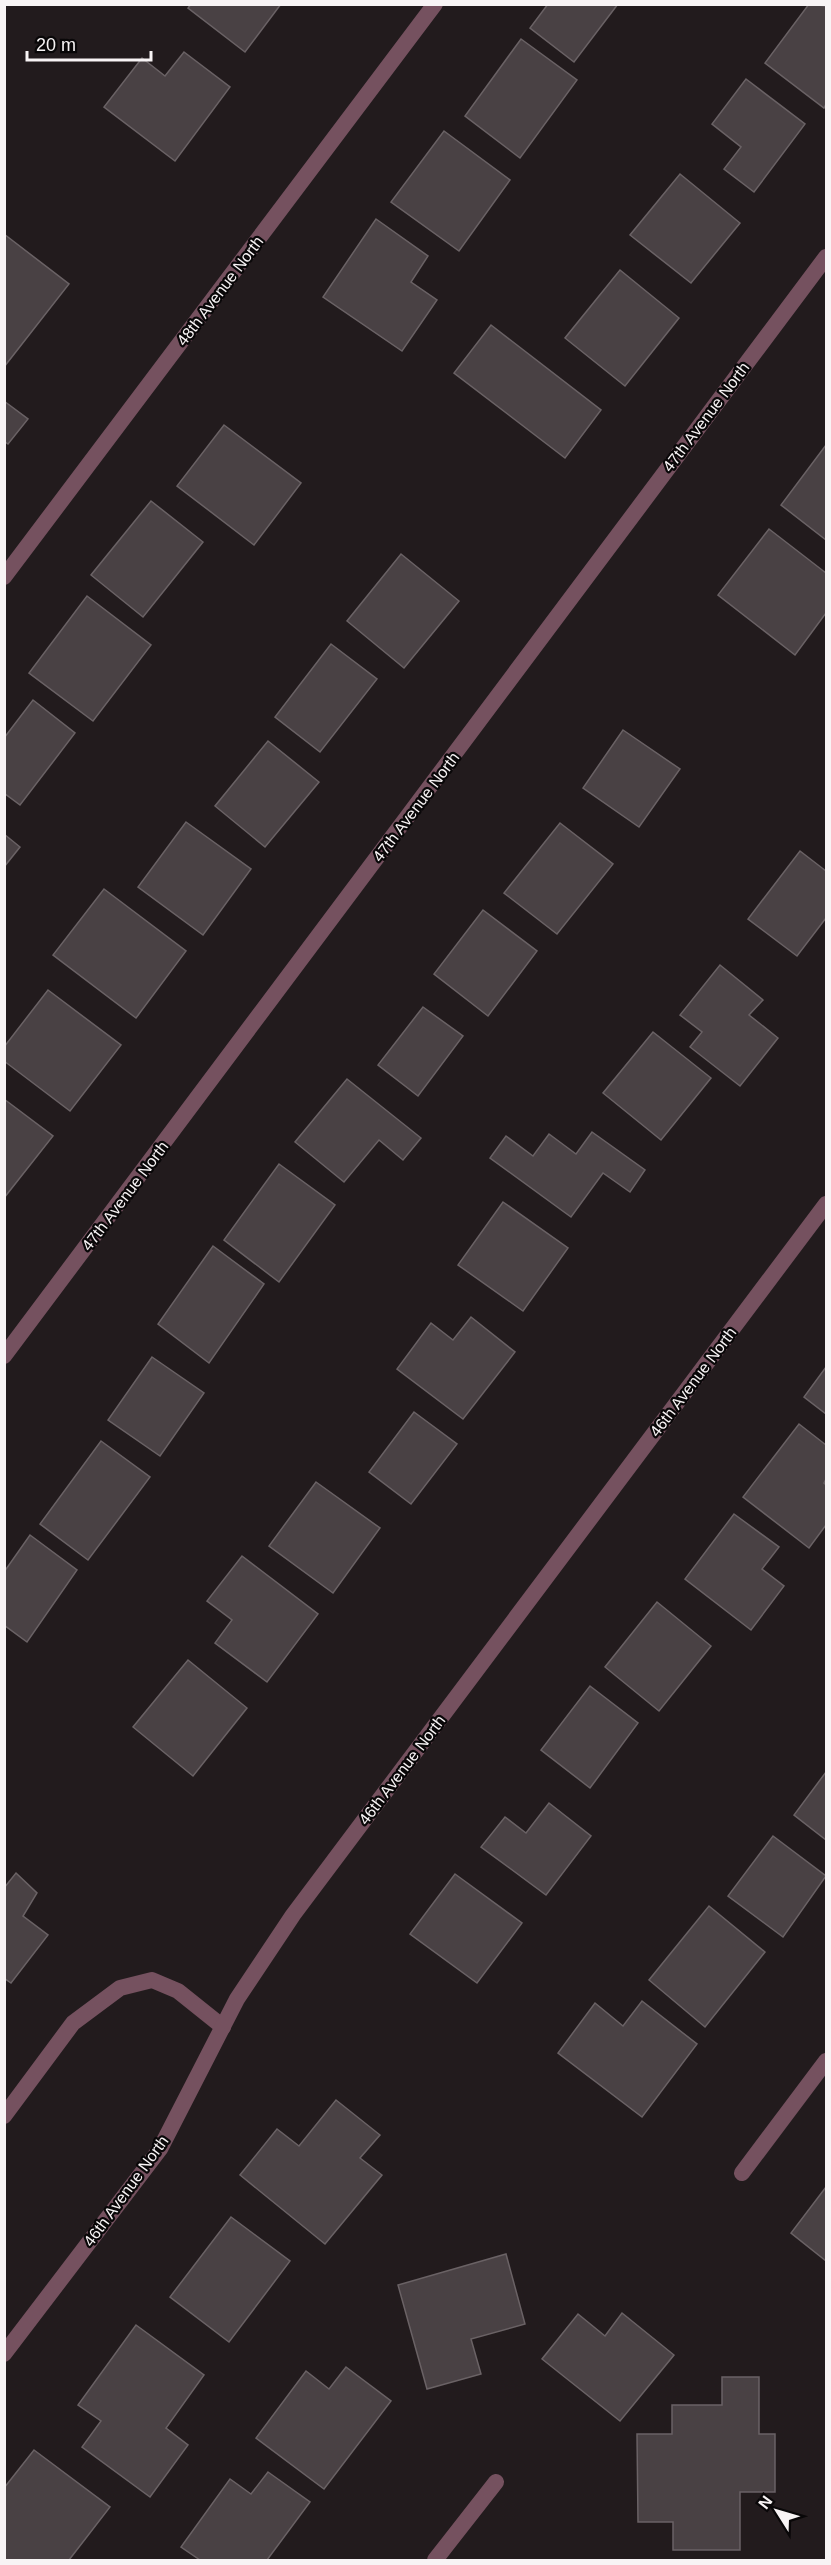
<svg xmlns="http://www.w3.org/2000/svg" width="831" height="2565" font-family="Helvetica,sans-serif">
  <rect width="100%" height="100%" fill="#221b1d"/>
  <g fill="#494144" stroke="#6a6265" stroke-width="1.5">
    <polygon points="191,4 281,4 245,52 188,8"/>
    <polygon points="548,4 618,4 574,62 530,28"/>
    <polygon points="809,4 826,6 826,104 824,108 765,63"/>
    <polygon points="521,39 577,80 520,158 465,116"/>
    <polygon points="184,52 230,87 175,161 104,107 142,58 165,76"/>
    <polygon points="746,79 805,124 754,192 724,169 741,147 712,124"/>
    <polygon points="444,131 510,180 459,251 391,202"/>
    <polygon points="680,174 740,223 691,283 630,235"/>
    <polygon points="376,219 428,256 411,282 437,300 402,351 323,297"/>
    <polygon points="4,234 69,284 4,367"/>
    <polygon points="620,270 679,318 625,386 565,338"/>
    <polygon points="491,325 601,410 565,458 454,373"/>
    <polygon points="4,401 28,419 8,444 4,441"/>
    <polygon points="224,425 301,483 254,545 177,486"/>
    <polygon points="826,445 826,540 781,505"/>
    <polygon points="151,501 203,542 143,617 91,575"/>
    <polygon points="769,529 826,573 826,613 795,655 718,595"/>
    <polygon points="401,554 459,601 404,668 347,621"/>
    <polygon points="87,596 151,645 93,721 29,673"/>
    <polygon points="331,644 377,679 320,752 275,717"/>
    <polygon points="33,700 75,733 20,805 4,793 4,738"/>
    <polygon points="623,730 680,769 639,827 583,788"/>
    <polygon points="268,741 319,782 265,847 215,806"/>
    <polygon points="186,822 251,869 203,935 138,887"/>
    <polygon points="560,823 613,864 557,934 504,893"/>
    <polygon points="4,834 20,847 4,867"/>
    <polygon points="800,851 826,871 826,918 797,956 748,919"/>
    <polygon points="104,889 186,951 136,1018 53,955"/>
    <polygon points="483,910 537,951 488,1016 434,974"/>
    <polygon points="720,965 763,1000 749,1015 778,1038 740,1086 690,1047 702,1032 680,1015"/>
    <polygon points="48,990 121,1045 70,1111 4,1061 4,1047"/>
    <polygon points="423,1007 463,1036 418,1096 378,1065"/>
    <polygon points="653,1032 711,1078 661,1140 603,1093"/>
    <polygon points="347,1079 421,1138 403,1160 379,1140 344,1182 295,1142"/>
    <polygon points="4,1099 53,1136 4,1198"/>
    <polygon points="592,1132 645,1170 630,1192 603,1173 571,1217 490,1158 506,1136 533,1156 549,1134 576,1154"/>
    <polygon points="279,1164 335,1205 279,1282 224,1240"/>
    <polygon points="503,1202 568,1248 523,1311 458,1265"/>
    <polygon points="213,1246 264,1284 209,1363 158,1324"/>
    <polygon points="471,1317 515,1352 463,1419 397,1369 431,1323 453,1340"/>
    <polygon points="152,1357 204,1393 160,1456 108,1420"/>
    <polygon points="826,1367 826,1414 804,1397"/>
    <polygon points="414,1412 457,1444 411,1504 369,1472"/>
    <polygon points="799,1424 826,1445 826,1479 824,1483 826,1485 826,1525 809,1548 743,1497"/>
    <polygon points="101,1441 150,1477 88,1560 40,1524"/>
    <polygon points="316,1482 380,1528 333,1593 269,1546"/>
    <polygon points="734,1514 779,1547 762,1569 784,1586 751,1630 685,1579"/>
    <polygon points="30,1535 77,1570 27,1642 4,1625 4,1572"/>
    <polygon points="242,1556 318,1614 267,1682 215,1643 232,1620 207,1601"/>
    <polygon points="657,1602 711,1646 659,1711 605,1667"/>
    <polygon points="188,1660 247,1708 193,1776 133,1727"/>
    <polygon points="590,1686 638,1723 590,1788 541,1750"/>
    <polygon points="826,1772 826,1840 794,1815"/>
    <polygon points="549,1803 591,1836 546,1895 481,1847 505,1817 526,1833"/>
    <polygon points="773,1836 826,1876 783,1937 728,1896"/>
    <polygon points="16,1873 37,1893 23,1916 48,1935 11,1983 4,1978 4,1888"/>
    <polygon points="455,1874 522,1923 477,1983 410,1934"/>
    <polygon points="709,1906 765,1952 705,2027 649,1980"/>
    <polygon points="642,2001 697,2044 642,2117 558,2053 595,2003 623,2026"/>
    <polygon points="336,2100 380,2135 360,2158 382,2175 325,2244 240,2175 277,2129 299,2146"/>
    <polygon points="826,2187 826,2261 791,2233"/>
    <polygon points="231,2217 290,2261 229,2342 170,2297"/>
    <polygon points="506,2254 525,2324 471,2339 481,2374 427,2389 398,2285"/>
    <polygon points="622,2313 674,2355 620,2421 542,2359 578,2314 605,2336"/>
    <polygon points="136,2325 204,2375 166,2428 188,2445 150,2497 82,2447 101,2421 78,2405"/>
    <polygon points="346,2367 391,2401 324,2489 256,2438 306,2371 329,2389"/>
    <polygon points="722,2377 759,2377 759,2434 775,2434 775,2492 740,2492 740,2550 673,2550 673,2522 638,2522 637,2434 672,2434 672,2405 722,2405"/>
    <polygon points="34,2450 110,2507 69,2560 4,2560 4,2488"/>
    <polygon points="268,2472 310,2502 267,2560 200,2560 181,2547 230,2479 251,2494"/>
  </g>
  <g fill="none" stroke-linecap="round" stroke-linejoin="round">
    <polyline stroke="#75515f" stroke-width="16" points="4,2116 73,2023 120,1988 152,1980 178,1991 223,2027"/>
    <g stroke="#75515f" stroke-width="16">
      <polyline points="4,577 435,4"/>
      <polyline points="4,1356 826,257"/>
      <polyline points="742,2173 826,2061"/>
      <polyline points="435,2560 496,2482"/>
    </g>
    <polyline stroke="#75515f" stroke-width="16" points="4,2354 160,2149 237,1999 293,1915 826,1204"/>
  </g>
  <g text-anchor="middle" dominant-baseline="central" stroke-width="4.5" stroke-linejoin="round" paint-order="stroke">
    <g font-size="16" fill="#f8f4f5" stroke="#090708">
      <text transform="translate(220 291) rotate(-53)">48th Avenue North</text>
      <text transform="translate(706 417) rotate(-53)">47th Avenue North</text>
      <text transform="translate(416 807) rotate(-53)">47th Avenue North</text>
      <text transform="translate(125 1196) rotate(-53)">47th Avenue North</text>
      <text transform="translate(693 1382) rotate(-53)">46th Avenue North</text>
      <text transform="translate(402 1770) rotate(-53)">46th Avenue North</text>
      <text transform="translate(126 2191) rotate(-54)">46th Avenue North</text>
    </g>
  </g>
  <rect width="831" height="2565" fill="none" stroke="#f8f4f5" stroke-width="12"/>
  <g transform="translate(777 2511) rotate(307)" stroke="#090708" stroke-width="4.5" paint-order="stroke">
  <path d="M0-4.5L10 22L0 15L-10 22Z" fill="#f8f4f5"/>
  <text y="-9" font-size="16" font-weight="bold" text-anchor="middle" fill="#f8f4f5">N</text>
  </g>
  <path d="M27 51v9h124v-9" fill="none" stroke="#f8f4f5" stroke-width="3"/>
  <text x="36" y="51" font-size="18" fill="#f8f4f5" stroke="#090708" stroke-width="4.5" paint-order="stroke">20 m</text>
</svg>
